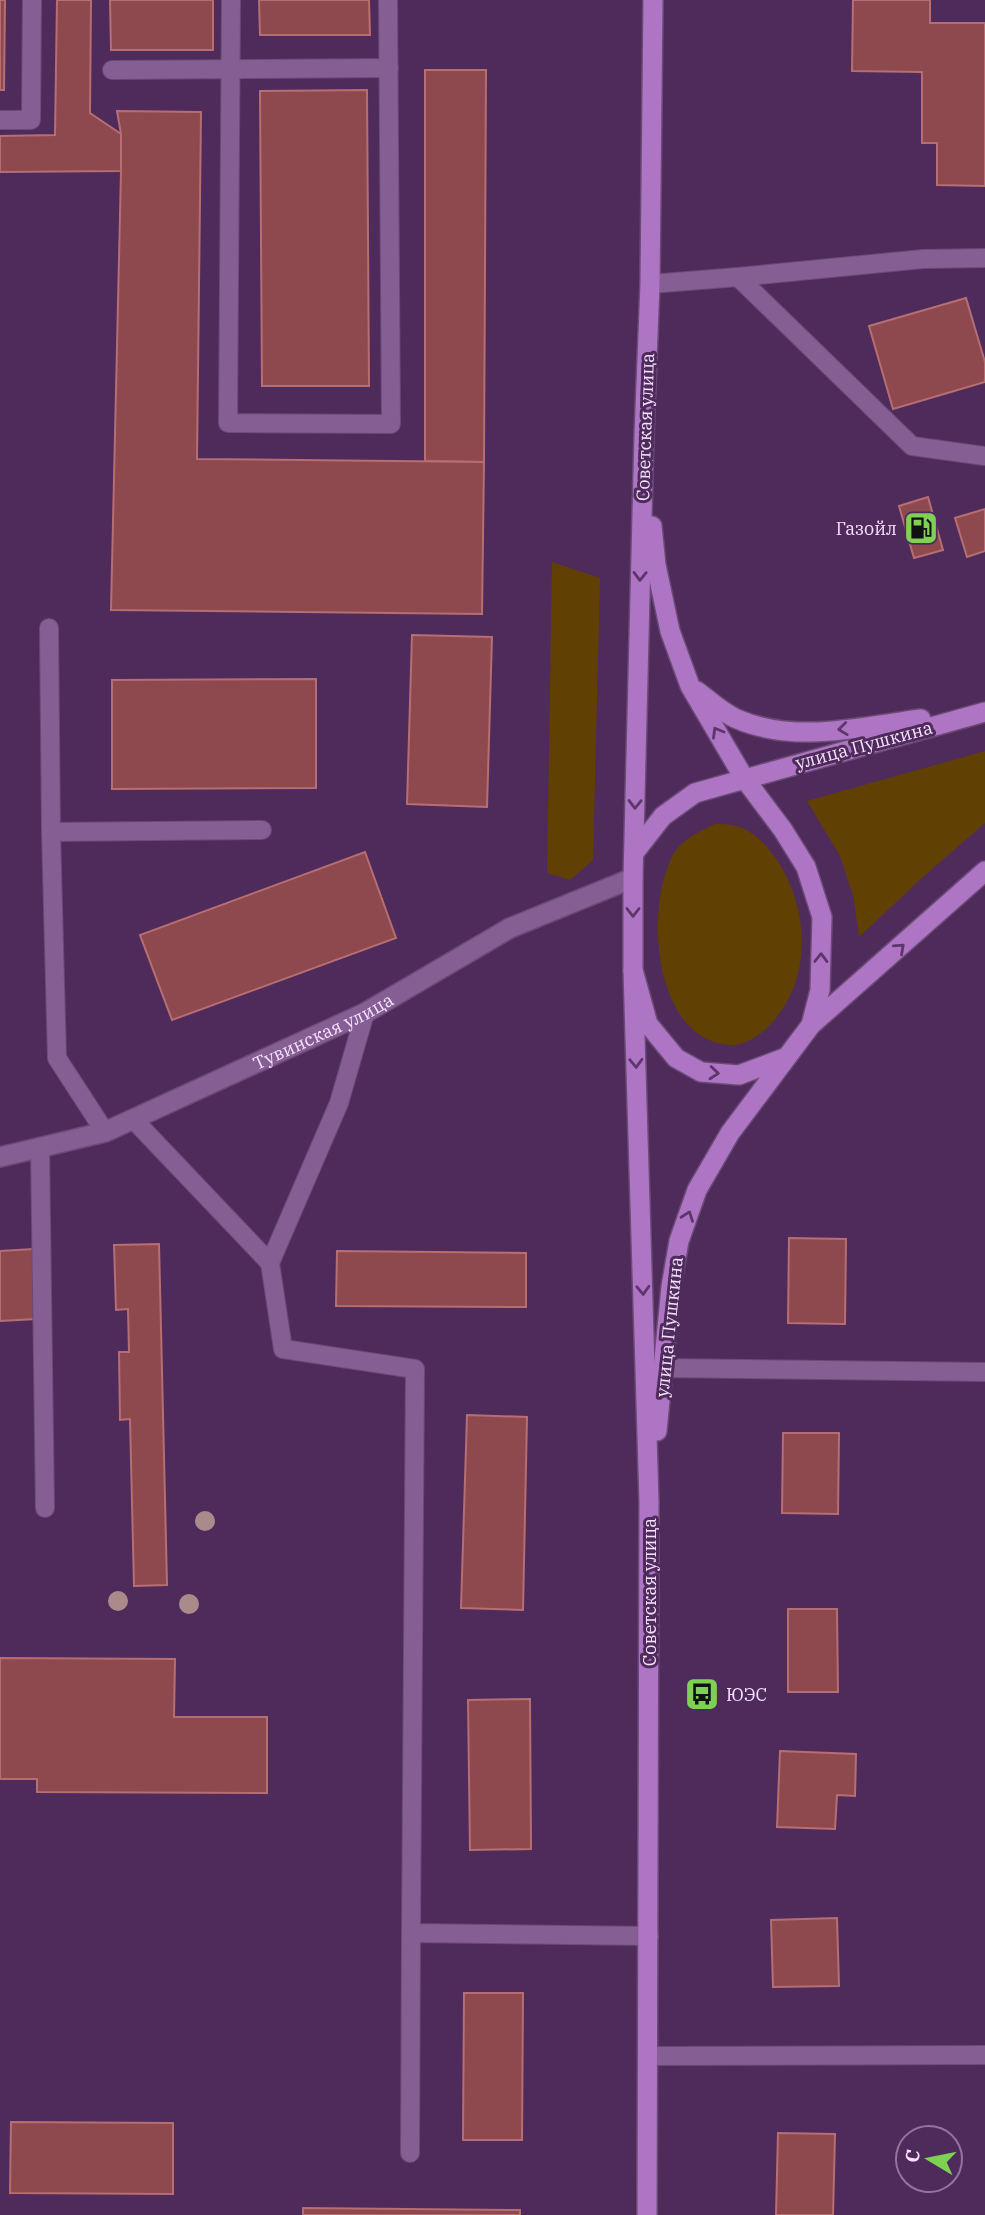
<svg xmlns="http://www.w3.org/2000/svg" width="985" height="2215" font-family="'IBM Plex Serif',serif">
  <rect width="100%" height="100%" fill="#4f2b5c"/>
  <g fill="#604003">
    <polygon points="552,562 600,578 593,860 570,880 547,873"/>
    <polygon points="985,751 985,823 924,876 859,937 853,895 840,856 807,801"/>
    <path d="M715 824C721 824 729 824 736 826 754 830 769 848 779 863 811 915 812 986 765 1030 757 1037 744 1045 733 1045 653 1044 644 908 673 855 682 839 699 832 715 824Z"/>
  </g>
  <g fill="#8e494e" stroke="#b76e72" stroke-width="2">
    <polygon points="0,0 5,0 4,90 0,90"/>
    <polygon points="57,0 91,0 90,113 121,134 121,171 0,172 0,136 55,135"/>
    <polygon points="110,0 213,0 213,50 111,50"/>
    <polygon points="259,0 369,0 370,35 260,35"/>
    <polygon points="853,0 930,0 930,23 985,23 985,186 937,185 937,143 922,143 922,72 852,71"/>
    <polygon points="425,70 486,70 484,462 425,461"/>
    <polygon points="367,90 369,386 262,386 260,91"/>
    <polygon points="117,111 201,112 197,459 484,462 482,614 111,610 121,171 121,134"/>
    <polygon points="966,298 985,362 985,382 893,409 869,326"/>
    <polygon points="928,497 943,550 914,558 899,506"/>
    <polygon points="985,509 985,551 967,557 955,518"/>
    <polygon points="412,635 492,637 487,807 407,804"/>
    <polygon points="316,679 316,788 112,789 112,680"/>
    <polygon points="365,852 396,938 172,1020 140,935"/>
    <polygon points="789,1238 846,1239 845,1324 788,1323"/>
    <polygon points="159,1244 167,1585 134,1586 130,1419 120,1420 119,1352 129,1352 128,1309 116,1310 114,1245"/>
    <polygon points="33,1249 36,1319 0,1321 0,1251"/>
    <polygon points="337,1251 526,1253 526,1307 336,1306"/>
    <polygon points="467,1415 527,1417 523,1610 461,1608"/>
    <polygon points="783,1433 839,1433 838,1514 782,1513"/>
    <polygon points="788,1609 837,1609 838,1692 788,1692"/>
    <polygon points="0,1658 175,1659 174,1717 267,1717 267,1793 37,1792 37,1779 0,1779"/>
    <polygon points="530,1699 531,1849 470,1850 468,1700"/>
    <polygon points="780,1751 856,1754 855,1796 837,1795 835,1829 777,1827"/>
    <polygon points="837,1918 839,1986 773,1987 771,1920"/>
    <polygon points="464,1993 523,1993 522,2140 463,2140"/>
    <polygon points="11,2122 173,2123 173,2194 10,2193"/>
    <polygon points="778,2133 835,2134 833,2215 776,2215"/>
    <polygon points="303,2208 520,2210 520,2215 303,2215"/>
  </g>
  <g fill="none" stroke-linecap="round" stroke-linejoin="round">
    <g stroke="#6a4b75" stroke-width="20">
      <g id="service">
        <polyline points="231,0 228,423 391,424 388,0"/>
        <polyline points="112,70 389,68"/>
        <polyline points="0,120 31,120 32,0"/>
        <polyline points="738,277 923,259 985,258"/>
        <polyline points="650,284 738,277 912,446 985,456"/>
        <polyline points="49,628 51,832"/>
        <polyline points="365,1013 339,1103 270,1263 283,1349 415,1369 411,1933 649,1936"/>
        <polyline points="133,1119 270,1263"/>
        <polyline points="105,1132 57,1058 51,832 262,830"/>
        <polyline points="40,1148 45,1508"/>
        <polyline points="664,1368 985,1372"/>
        <polyline points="648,2056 985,2055"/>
        <polyline points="410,2153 411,1933"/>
      </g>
    </g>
    <g stroke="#6a4b75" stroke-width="22">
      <g id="minor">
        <path id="s1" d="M0 1157 105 1132 365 1013 510 928 633 878"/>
      </g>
    </g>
    <g stroke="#6a4b75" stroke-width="22">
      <g id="primary">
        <polyline points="653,0 650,284 644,435 633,878 633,970 648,1024 676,1058 701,1072 739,1075 787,1057"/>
        <polyline points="652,526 656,565 670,631 690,686 744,778 783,830 806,867 822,917 820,990 811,1025 730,1133 697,1190 679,1241 671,1287 657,1431"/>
        <path d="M697 691C709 700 723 713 737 719 795 744 860 727 921 719"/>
        <polyline points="634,853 663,816 695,793 985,712"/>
        <polyline points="633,970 649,1502 647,2215"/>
        <polyline points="811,1025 985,871"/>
      </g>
    </g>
    <use href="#service" stroke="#855e94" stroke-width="18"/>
    <use href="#minor" stroke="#855e94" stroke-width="19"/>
    <use href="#primary" stroke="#ae75c4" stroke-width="19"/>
  </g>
  <g fill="#aa8a8b">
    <circle cx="205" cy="1521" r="10"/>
    <circle cx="118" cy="1601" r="10"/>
    <circle cx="189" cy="1604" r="10"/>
  </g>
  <defs><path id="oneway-chevron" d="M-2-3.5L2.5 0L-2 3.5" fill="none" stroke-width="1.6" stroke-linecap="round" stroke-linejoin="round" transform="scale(1.75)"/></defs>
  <g stroke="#5d366c">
    <use href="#oneway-chevron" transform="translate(640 576) rotate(91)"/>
    <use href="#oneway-chevron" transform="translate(843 729) rotate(173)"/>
    <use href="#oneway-chevron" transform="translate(717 732) rotate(-120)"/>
    <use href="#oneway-chevron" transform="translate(635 804) rotate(91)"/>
    <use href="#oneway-chevron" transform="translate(633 912) rotate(90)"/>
    <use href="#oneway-chevron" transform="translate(900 948) rotate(-42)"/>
    <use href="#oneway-chevron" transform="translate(821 958) rotate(-89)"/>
    <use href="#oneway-chevron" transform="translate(636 1063) rotate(88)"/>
    <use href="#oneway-chevron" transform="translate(714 1073) rotate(5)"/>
    <use href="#oneway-chevron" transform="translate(688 1216) rotate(-70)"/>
    <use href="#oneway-chevron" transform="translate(643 1290) rotate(88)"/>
  </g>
  <defs>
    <g id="fuel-square" transform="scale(1.75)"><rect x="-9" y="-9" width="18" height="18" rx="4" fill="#7ed153" stroke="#4f2b5c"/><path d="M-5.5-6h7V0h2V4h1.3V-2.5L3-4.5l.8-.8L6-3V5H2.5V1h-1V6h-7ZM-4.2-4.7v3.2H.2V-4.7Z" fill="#111"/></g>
    <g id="bus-square" transform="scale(1.75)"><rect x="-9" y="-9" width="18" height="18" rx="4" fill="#7ed153" stroke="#4f2b5c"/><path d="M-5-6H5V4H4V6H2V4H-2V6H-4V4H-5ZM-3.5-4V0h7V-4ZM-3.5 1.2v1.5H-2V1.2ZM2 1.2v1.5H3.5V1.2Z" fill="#111"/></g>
  </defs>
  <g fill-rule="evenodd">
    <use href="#fuel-square" x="921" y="528"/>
    <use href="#bus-square" x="702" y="1694"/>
  </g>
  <g text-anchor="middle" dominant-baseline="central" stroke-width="6" stroke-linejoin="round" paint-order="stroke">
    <g font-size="18" fill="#f6e1ff" stroke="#4f2b5c">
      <text transform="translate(645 427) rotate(-88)">Советская улица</text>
      <text transform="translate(864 745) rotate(-15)">улица Пушкина</text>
      <text stroke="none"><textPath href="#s1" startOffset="348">Тувинская улица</textPath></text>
      <text transform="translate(669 1327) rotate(-84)">улица Пушкина</text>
      <text transform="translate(649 1592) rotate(-90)">Советская улица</text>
    </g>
    <g font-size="18" fill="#f6e1ff" stroke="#4f2b5c" text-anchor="end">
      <text x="897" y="528">Газойл</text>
      <text x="726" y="1694" text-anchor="start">ЮЭС</text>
    </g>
  </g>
  <g transform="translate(929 2159) rotate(280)"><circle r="33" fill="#4f2b5c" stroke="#92749d" stroke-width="2"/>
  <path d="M0-5L12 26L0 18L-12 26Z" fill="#7ed153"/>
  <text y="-10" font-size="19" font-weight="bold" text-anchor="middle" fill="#f6e1ff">С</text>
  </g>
</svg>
